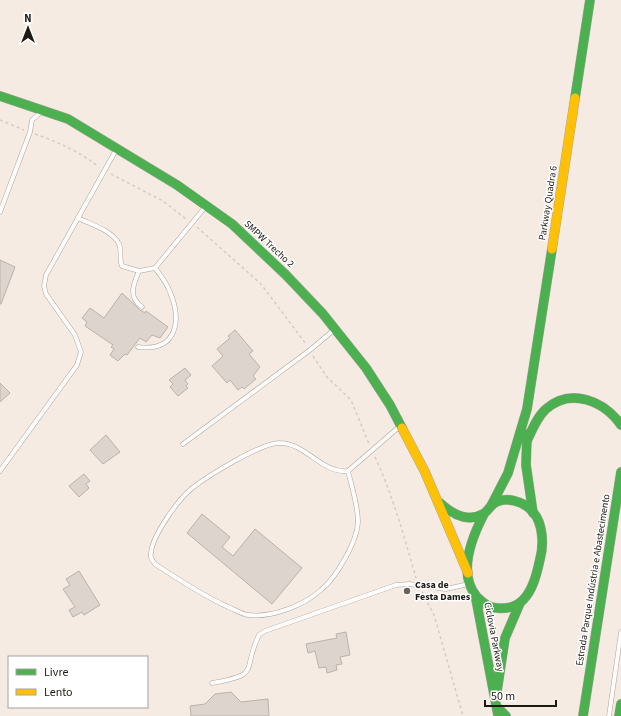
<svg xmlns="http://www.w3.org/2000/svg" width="621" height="716" font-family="'Source Sans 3',sans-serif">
  <rect width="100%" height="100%" fill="#f5ebe2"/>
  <g fill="#dcd4cd" stroke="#bab2ab">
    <polygon points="0,260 15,267 1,304 0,304"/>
    <polygon points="122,293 140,310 145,313 146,311 168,327 160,338 152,335 146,342 140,338 127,355 125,354 118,361 110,355 114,349 111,347 113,345 85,326 87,322 82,318 90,308 104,318"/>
    <polygon points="235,330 253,351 249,354 260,367 253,376 256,379 244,389 242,387 238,390 230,380 227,383 212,366 223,356 217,349 230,338 228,336"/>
    <polygon points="185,368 191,375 185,380 188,384 186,386 188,388 178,396 170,387 173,384 169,380"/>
    <polygon points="0,383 10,393 0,402"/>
    <polygon points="106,435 120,452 103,464 90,450"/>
    <polygon points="84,474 90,481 86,484 89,488 79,497 69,486"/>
    <polygon points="202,514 230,537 222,547 233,556 255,529 302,568 272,604 187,533"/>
    <polygon points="79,571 100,605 84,615 82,612 73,617 69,610 75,607 63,589 70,585 66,579"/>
    <polygon points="346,632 350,655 340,657 342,664 336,665 337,670 327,673 326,667 319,668 315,651 308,653 306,644 337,638 336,634"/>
    <polygon points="231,692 241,702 268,699 269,716 191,716 190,706 205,704 215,694"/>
  </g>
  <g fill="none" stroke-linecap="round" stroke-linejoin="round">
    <g stroke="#aba49d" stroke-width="5">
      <g id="lane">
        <polyline points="0,212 30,132 32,120 41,112"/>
        <path d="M78 218C90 224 112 230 119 244 122 250 119 259 122 266L139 271 155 268 206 206"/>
        <path d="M139 271C133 285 128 297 142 307"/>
        <path d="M138 347C177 352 182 321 170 292 167 283 161 276 155 268"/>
        <polyline points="183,444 310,350 335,329"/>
        <polyline points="0,471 77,365 81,352 75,335 46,294 44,286 46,275 116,150"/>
        <path d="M348 471C352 488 358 505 358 522 357 542 336 578 321 590 303 606 271 618 248 615 241 614 234 609 228 607 202 595 179 580 155 564 152 560 150 558 151 553 152 536 178 500 191 489 206 477 262 442 280 443 306 443 322 474 348 471L399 427"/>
        <path d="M212 683C263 674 241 671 259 635L265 631 396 585 409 584 446 589 469 584"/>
        <polyline points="609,716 621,632"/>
      </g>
    </g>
    <g stroke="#aba49d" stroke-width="10">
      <g id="fast">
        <polyline points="0,96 68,119 177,185 232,224 286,275 323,314 366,368 390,405 402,428"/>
        <polyline points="575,98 590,0"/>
        <polyline points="527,434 526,465 533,513"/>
        <path d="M527 441C532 430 537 417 546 409 571 387 604 401 621 425"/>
        <path d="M440 503C452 514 467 523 483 514 487 512 489 508 492 505 504 495 524 501 533 512 543 523 544 545 540 559 537 573 533 590 523 600 516 607 506 609 497 608 490 608 482 602 477 597 457 574 472 537 484 514"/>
        <polyline points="491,506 508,473 527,409 552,249"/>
        <polyline points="476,599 498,715"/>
        <polyline points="497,691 505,638 520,603"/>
        <polyline points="497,707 506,716"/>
        <polyline points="583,716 621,472"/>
        <polyline points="619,716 621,704"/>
      </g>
    </g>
    <g stroke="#aba49d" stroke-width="10">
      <g id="slow">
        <polyline points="552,249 575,98"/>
        <polyline points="402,428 425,472 468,573"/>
      </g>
    </g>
    <g stroke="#d0cdc9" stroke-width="1.5" stroke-dasharray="3 3" stroke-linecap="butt">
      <polyline points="0,120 24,130"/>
      <path d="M35 134C58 142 80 152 99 167"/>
      <polyline points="111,174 163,201 186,219"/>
      <polyline points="197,227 261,284 306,344"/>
      <polyline points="313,356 327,377 351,400 369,444"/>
      <path d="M375 457C393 496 404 536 416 578"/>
      <polyline points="422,592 434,615 463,716"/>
    </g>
    <use href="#lane" stroke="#fefcfb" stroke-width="4"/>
    <use href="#fast" stroke="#4caf50" stroke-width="9"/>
    <use href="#slow" stroke="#ffc107" stroke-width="9"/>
  </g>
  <circle fill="#6a625b" stroke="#fff" stroke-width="1.5" cx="407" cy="591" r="4"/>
  <g text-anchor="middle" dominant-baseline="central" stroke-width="3" stroke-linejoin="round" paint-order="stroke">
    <g font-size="10" fill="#1f1913" stroke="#fff">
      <text transform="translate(548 203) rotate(-81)">Parkway Quadra 6</text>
      <text transform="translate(269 244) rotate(43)">SMPW Trecho 2</text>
      <text transform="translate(593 580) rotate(-81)">Estrada Parque Indústria e Abastecimento</text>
      <text transform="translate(494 637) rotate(79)">Ciclovia Parkway</text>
    </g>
    <g font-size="10" font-weight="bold" fill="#1f1913" stroke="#fff" text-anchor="start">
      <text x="415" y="585">Casa de<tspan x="415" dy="12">Festa Dames</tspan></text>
    </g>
  </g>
  <rect x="8" y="656" width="140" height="52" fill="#ffffff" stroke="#a5a3a1"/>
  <rect x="16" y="669" width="20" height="6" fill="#4caf50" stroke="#a5a3a1"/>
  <text x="44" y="676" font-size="12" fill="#1f1913">Livre</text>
  <rect x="16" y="689" width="20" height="6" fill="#ffc107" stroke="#a5a3a1"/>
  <text x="44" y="696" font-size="12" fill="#1f1913">Lento</text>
  <g transform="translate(28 28)" stroke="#ffffff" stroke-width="3" paint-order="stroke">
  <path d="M0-3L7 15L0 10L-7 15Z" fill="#1f1913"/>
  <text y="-6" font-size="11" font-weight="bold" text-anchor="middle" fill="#1f1913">N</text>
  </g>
  <path d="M485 700v6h71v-6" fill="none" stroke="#1f1913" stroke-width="2"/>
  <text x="491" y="700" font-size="12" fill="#1f1913" stroke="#ffffff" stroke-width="3" paint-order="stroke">50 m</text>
</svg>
